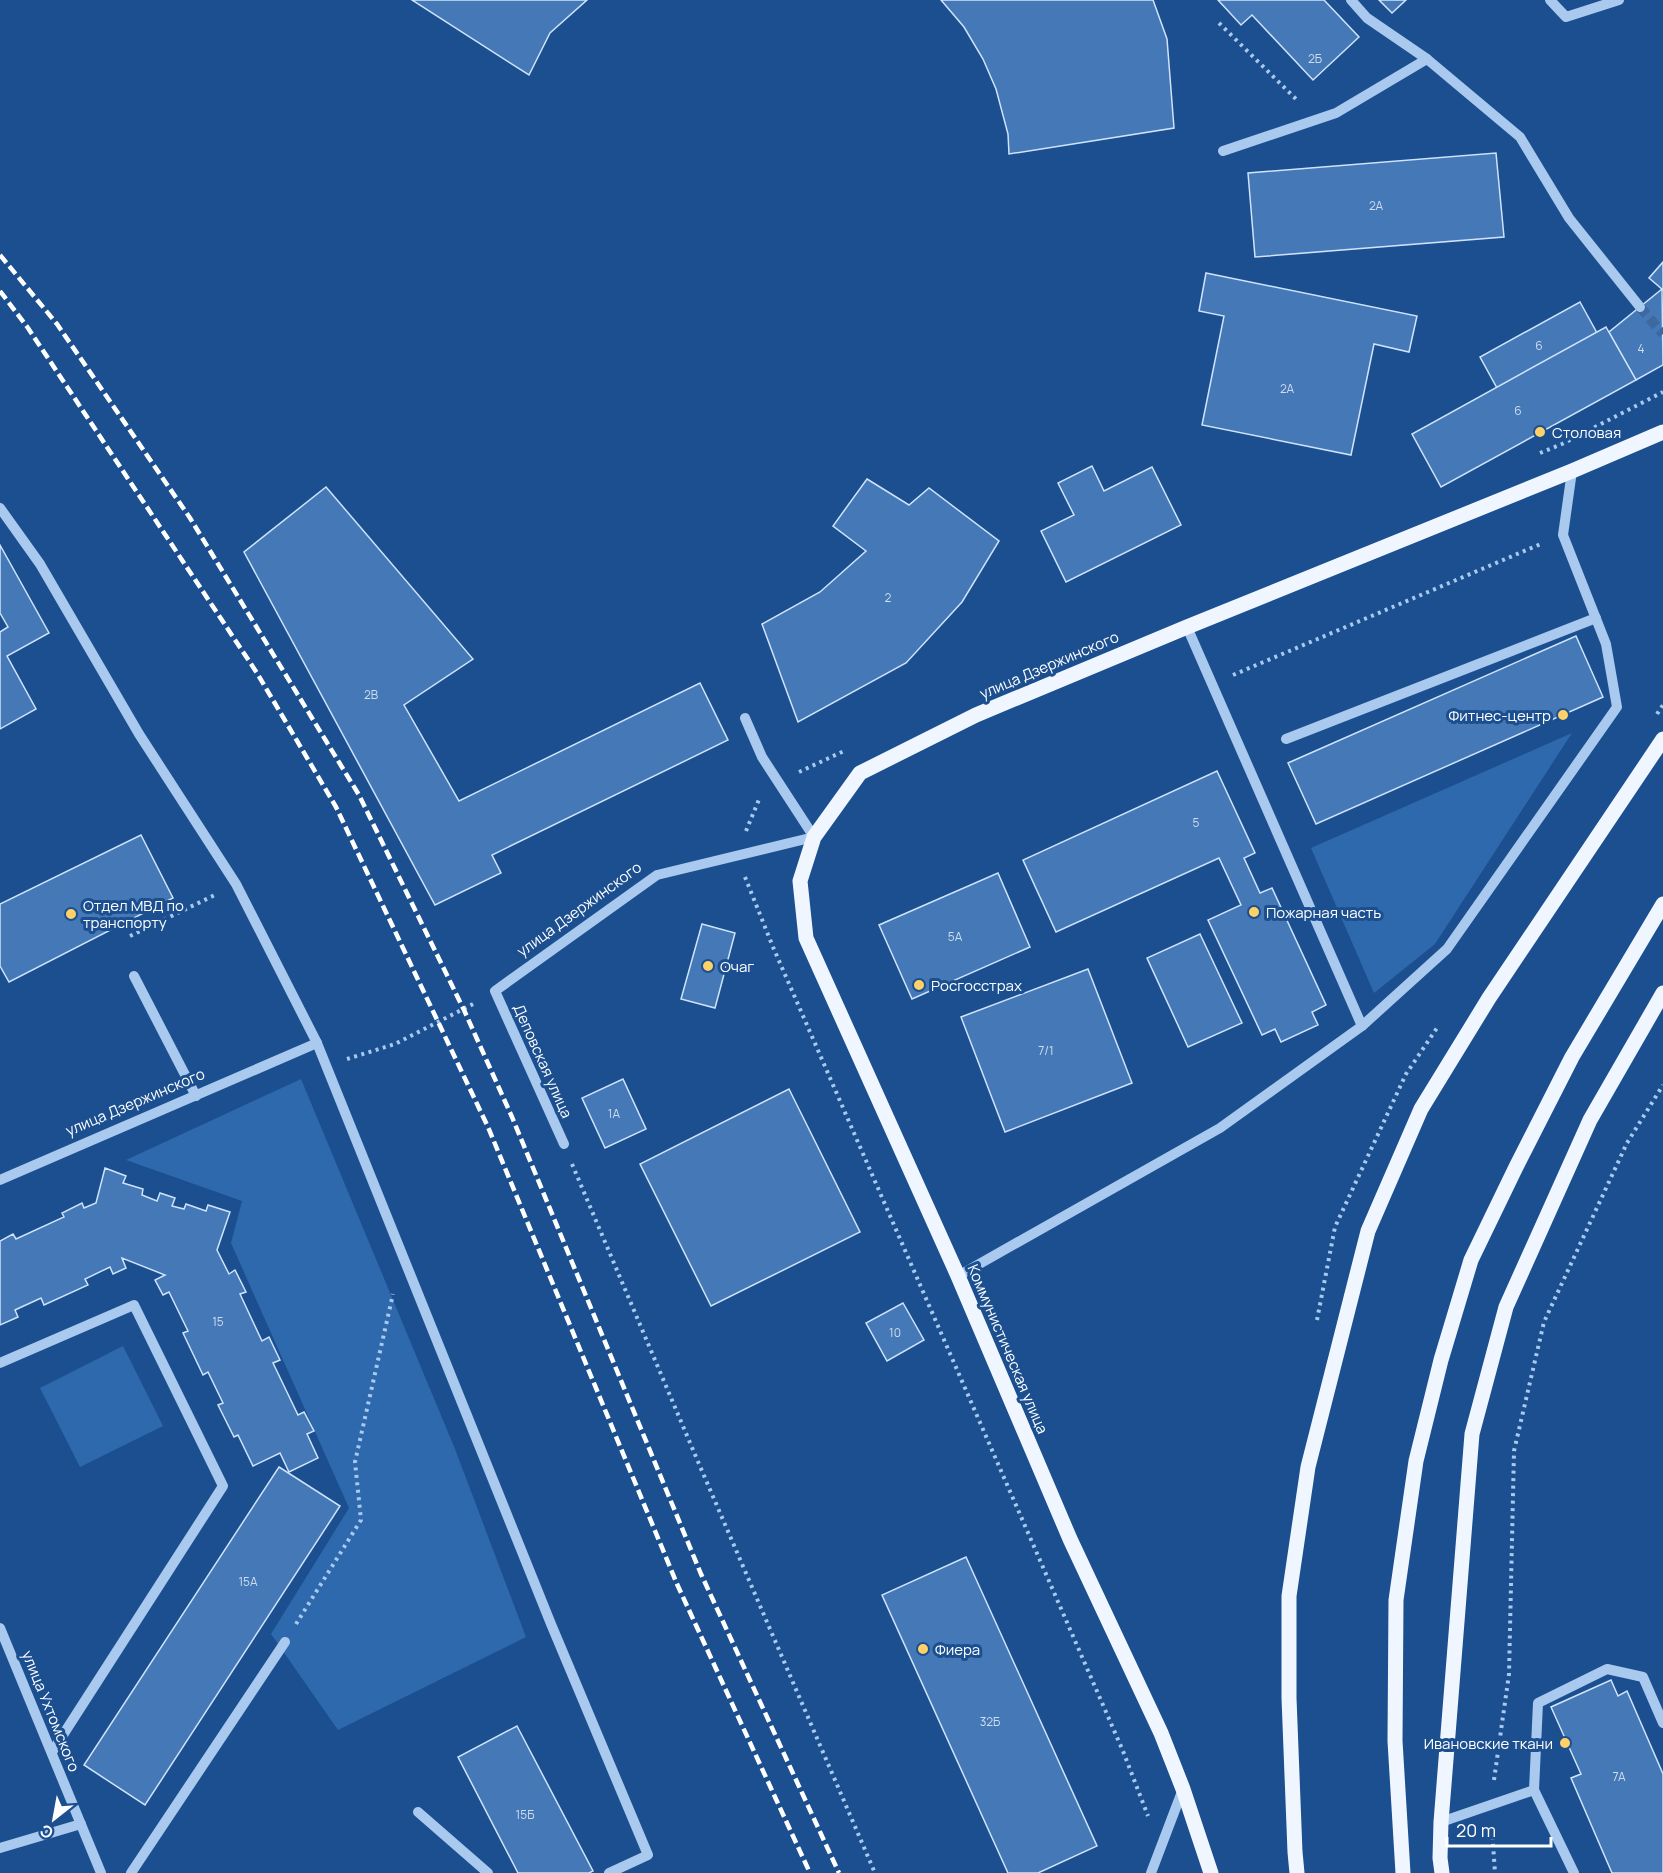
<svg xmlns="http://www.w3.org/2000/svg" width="1663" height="1873" font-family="Manrope,sans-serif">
  <rect width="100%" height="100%" fill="#1b4f8f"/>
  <g fill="#2e69ad">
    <polygon points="1572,733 1435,944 1374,993 1311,848"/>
    <polygon points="301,1079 455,1449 526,1637 338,1730 271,1634 349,1508 231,1243 242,1201 126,1160"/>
    <polygon points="123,1346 163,1426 80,1467 40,1388"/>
  </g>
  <g fill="#4478b7" stroke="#cfe3fa" stroke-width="1.5">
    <polygon points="412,0 587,0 550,33 529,75"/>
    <polygon points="941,0 1153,0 1167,39 1174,128 1009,154 1008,134 996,89 983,59 964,27"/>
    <polygon points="1218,0 1324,0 1359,37 1313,80 1252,15 1241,25"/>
    <polygon points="1379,0 1406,0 1392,13"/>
    <polygon points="1496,153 1504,237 1255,257 1248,173"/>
    <polygon points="1663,262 1663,290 1649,278"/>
    <polygon points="1206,273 1417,316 1409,352 1374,344 1351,455 1202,425 1224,316 1199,311"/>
    <polygon points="1662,289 1663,365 1636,380 1609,332"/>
    <polygon points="1580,302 1597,333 1497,388 1480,357"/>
    <polygon points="1606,327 1636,380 1441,487 1412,434"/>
    <polygon points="1092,466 1104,491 1152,467 1181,525 1066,582 1041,531 1074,515 1058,483"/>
    <polygon points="867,479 909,505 929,488 999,541 962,602 906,663 798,722 762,624 820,592 866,551 833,526"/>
    <polygon points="326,487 473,659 404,705 459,801 700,683 728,740 492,855 501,873 435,905 244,552"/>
    <polygon points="0,545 49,633 7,656 36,709 0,729 0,632 8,627 0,613"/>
    <polygon points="1576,636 1603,697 1316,824 1288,763"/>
    <polygon points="1217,771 1255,853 1244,858 1260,893 1272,888 1326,1005 1312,1012 1318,1025 1281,1042 1275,1029 1262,1035 1208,920 1241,905 1219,858 1056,932 1023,860"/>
    <polygon points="141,835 173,898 9,982 0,966 0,904"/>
    <polygon points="998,873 1030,947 912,999 879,925"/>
    <polygon points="702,924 735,933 715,1008 681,999"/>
    <polygon points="1200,934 1242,1023 1188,1047 1147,958"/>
    <polygon points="1088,969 1132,1083 1005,1132 961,1017"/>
    <polygon points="623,1079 646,1129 605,1148 582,1098"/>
    <polygon points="789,1089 860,1232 711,1306 640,1164"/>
    <polygon points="105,1168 126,1176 123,1183 143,1189 142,1195 157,1201 160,1193 175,1198 172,1206 184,1209 186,1204 206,1211 208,1205 230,1212 217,1250 229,1274 235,1270 246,1292 240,1294 262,1341 269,1337 280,1360 273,1363 298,1415 304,1412 314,1431 307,1434 318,1458 289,1472 280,1453 253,1466 238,1435 234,1437 218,1405 223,1403 208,1372 203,1375 183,1333 188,1331 169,1292 163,1295 155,1280 165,1275 122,1258 126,1268 113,1274 110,1267 85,1279 88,1285 44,1305 41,1298 15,1310 18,1317 0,1325 0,1241 13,1234 16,1239 64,1217 62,1213 82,1203 84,1208 96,1203"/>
    <polygon points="903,1303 924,1340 887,1361 866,1323"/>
    <polygon points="279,1467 340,1506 145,1805 84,1765"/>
    <polygon points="966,1557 1097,1846 1038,1873 1008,1873 882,1595"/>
    <polygon points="1611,1680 1618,1696 1627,1691 1663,1774 1663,1873 1612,1873 1571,1778 1581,1774 1551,1707"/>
    <polygon points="517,1726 593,1871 589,1873 518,1873 458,1757"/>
  </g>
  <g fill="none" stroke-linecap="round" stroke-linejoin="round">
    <polyline stroke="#3d69a0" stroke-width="10" stroke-dasharray="10 5" stroke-linecap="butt" points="1640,307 1663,334"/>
    <g stroke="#a9c9ee" stroke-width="4" stroke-dasharray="3 4.5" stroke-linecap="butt">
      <polyline points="1219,23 1299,102"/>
      <polyline points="1540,453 1562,444 1663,392"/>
      <polyline points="1233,675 1543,543"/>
      <polyline points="1657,714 1663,705"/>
      <polyline points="799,772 844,751"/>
      <polyline points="746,831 760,797"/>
      <polyline points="745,877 773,947 1123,1751 1148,1816"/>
      <polyline points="130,936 217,894"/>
      <polyline points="347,1059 395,1044 477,1002"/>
      <polyline points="572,1164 699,1464 875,1873"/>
      <polyline points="1317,1320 1335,1227 1406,1074 1439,1025"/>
      <polyline points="296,1624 361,1520 355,1462 393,1294"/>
      <polyline points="1494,1780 1509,1674 1514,1451 1544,1322 1627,1143 1663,1085"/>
      <polyline points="1492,1829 1495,1873"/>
    </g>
    <g stroke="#a9c9ee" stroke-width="10">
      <polyline points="1351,0 1367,18 1427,59 1520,137 1569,218 1640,307"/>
      <polyline points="1550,0 1566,17 1619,0"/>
      <polyline points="1223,151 1336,113 1427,59"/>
      <polyline points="0,508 40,564 139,734 236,884 317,1043 551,1624 648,1855 609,1873"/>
      <polyline points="1187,627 1362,1026"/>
      <polyline points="1286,739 1596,618"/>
      <polyline points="134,976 196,1096"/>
      <polyline points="564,1144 495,991 657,875 814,837 762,757 745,718"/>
      <polyline points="0,1180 317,1043"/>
      <polyline points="958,1276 1220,1128 1362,1026 1447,949 1617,707 1606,644 1563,535 1572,471"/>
      <polyline points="0,1363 134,1305 223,1486 52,1752"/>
      <polyline points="0,1628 101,1873"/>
      <polyline points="1534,1790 1538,1703 1607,1669 1643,1677 1663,1723"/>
      <polyline points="418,1812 488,1873"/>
      <polyline points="1441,1822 1534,1790 1574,1873"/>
      <polyline points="0,1848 81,1824"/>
      <polyline points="131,1873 285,1642"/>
      <polyline points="1151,1873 1183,1789"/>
    </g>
    <g stroke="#f0f6ff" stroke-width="15">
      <polyline points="1211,1873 1183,1789 1161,1733 1070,1539 958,1276 806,938 800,881 814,837 860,773 976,715 1187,627 1572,471 1663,432"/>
      <polyline points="1297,1873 1295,1852 1289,1698 1289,1596 1308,1467 1368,1231 1421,1109 1489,998 1663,739"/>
      <polyline points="1403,1873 1395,1741 1396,1600 1416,1461 1441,1360 1471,1260 1516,1167 1572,1057 1663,904"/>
      <polyline points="1442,1873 1440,1858 1441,1822 1472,1434 1506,1307 1590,1120 1663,993"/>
    </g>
    <g stroke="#fff" stroke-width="4.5" stroke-dasharray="10 4.5" stroke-linecap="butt">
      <polyline points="0,255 57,324 190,518 359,795 464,1010 512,1117 701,1574 839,1873"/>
      <polyline points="0,291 28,328 257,673 336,807 488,1127 677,1584 810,1873"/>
    </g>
  </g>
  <g fill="#ffd166" stroke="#1b4f8f" stroke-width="2">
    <circle cx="1540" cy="432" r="6"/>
    <circle cx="1563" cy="715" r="6"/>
    <circle cx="1254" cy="912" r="6"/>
    <circle cx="71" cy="914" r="6"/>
    <circle cx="708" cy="966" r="6"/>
    <circle cx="919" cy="985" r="6"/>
    <circle cx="923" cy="1649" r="6"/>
    <circle cx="1565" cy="1743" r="6"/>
  </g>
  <g text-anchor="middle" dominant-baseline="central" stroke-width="6" stroke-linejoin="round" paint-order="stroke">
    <g font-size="12" fill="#d0dded">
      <text x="1315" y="58">2Б</text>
      <text x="1376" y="205">2А</text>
      <text x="1539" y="345">6</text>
      <text x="1641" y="348">4</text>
      <text x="1287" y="388">2А</text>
      <text x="1518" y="410">6</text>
      <text x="888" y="597">2</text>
      <text x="371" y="694">2В</text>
      <text x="1196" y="822">5</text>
      <text x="955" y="936">5А</text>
      <text x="1046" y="1050">7/1</text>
      <text x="614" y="1113">1А</text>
      <text x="218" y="1321">15</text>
      <text x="895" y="1332">10</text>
      <text x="248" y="1581">15А</text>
      <text x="990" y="1721">32Б</text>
      <text x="1619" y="1776">7А</text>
      <text x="525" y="1814">15Б</text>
    </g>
    <g font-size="15" fill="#fff" stroke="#1b4f8f" text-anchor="start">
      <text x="1552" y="432">Столовая</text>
      <text x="1551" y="715" text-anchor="end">Фитнес-центр</text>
      <text x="83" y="905">Отдел МВД по<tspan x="83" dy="17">транспорту</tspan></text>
      <text x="1266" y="912">Пожарная часть</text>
      <text x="720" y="966">Очаг</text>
      <text x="931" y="985">Росгосстрах</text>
      <text x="935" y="1649">Фиера</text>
      <text x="1553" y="1743" text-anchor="end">Ивановские ткани</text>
    </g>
    <g font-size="15" fill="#fff" stroke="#1b4f8f">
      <text transform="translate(1049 665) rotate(-23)">улица Дзержинского</text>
      <text transform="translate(579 909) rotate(-36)">улица Дзержинского</text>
      <text transform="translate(543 1061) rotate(66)">Деповская улица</text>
      <text transform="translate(135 1102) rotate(-23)">улица Дзержинского</text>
      <text transform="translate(1008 1349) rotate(67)">Коммунистическая улица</text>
      <text transform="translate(51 1711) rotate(68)">улица Ухтомского</text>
    </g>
  </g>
  <g transform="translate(54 1819) rotate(211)" stroke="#1b4f8f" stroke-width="4.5" paint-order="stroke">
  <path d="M0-4.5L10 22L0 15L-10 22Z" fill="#ffffff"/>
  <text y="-9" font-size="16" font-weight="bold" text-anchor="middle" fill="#ffffff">С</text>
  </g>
  <path d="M1447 1837v9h104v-9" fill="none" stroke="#ffffff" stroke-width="3"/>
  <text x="1456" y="1837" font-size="18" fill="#ffffff" stroke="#1b4f8f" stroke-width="4.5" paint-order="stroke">20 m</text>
</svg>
